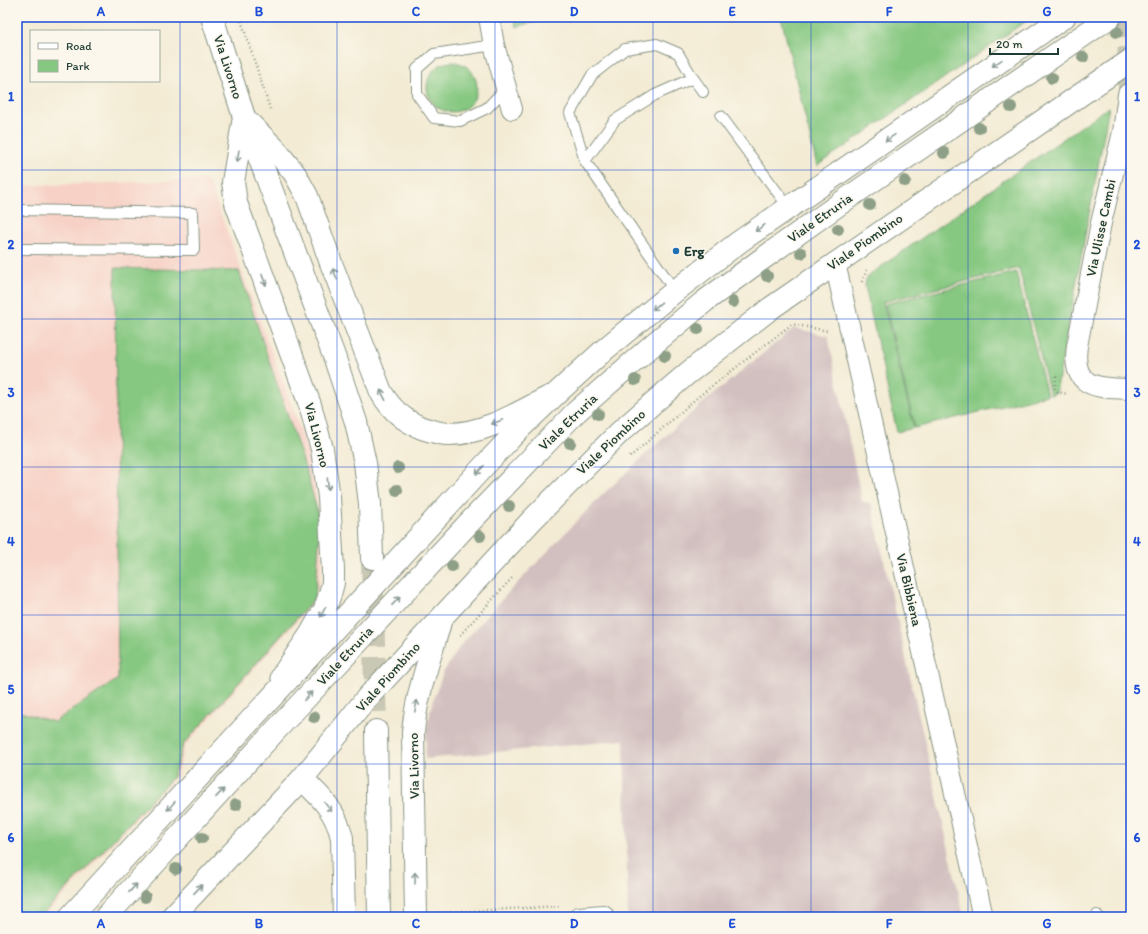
<svg xmlns="http://www.w3.org/2000/svg" width="1148" height="934" font-family="Itim,sans-serif">
  <rect width="100%" height="100%" fill="#fbf7ec"/>
  <filter id="ink" filterUnits="userSpaceOnUse"><feTurbulence type="fractalNoise" baseFrequency=".025" numOctaves="2"/><feDisplacementMap in="SourceGraphic" scale="8" xChannelSelector="R" yChannelSelector="G"/><feConvolveMatrix kernelMatrix="1 2 1 2 8 2 1 2 1" color-interpolation-filters="sRGB"/></filter>
  <filter id="wash" filterUnits="userSpaceOnUse"><feTurbulence type="fractalNoise" baseFrequency=".012" numOctaves="4" result="noise"/><feDisplacementMap in="SourceGraphic" scale="16" xChannelSelector="R" yChannelSelector="G"/><feGaussianBlur stdDeviation="0.9" result="paint"/><feColorMatrix in="noise" values="0 0 0 0 0 0 0 0 0 0 0 0 0 0 0 0 0 1.4 0 .05"/><feComposite in="paint" operator="in"/></filter>
  <g filter="url(#wash)">
    <rect width="100%" height="100%" fill="#f3ebd4"/>
    <polygon fill="#f7d1c6" points="208,180 314,466 317,510 321,536 322,562 319,583 312,604 185,746 177,775 44,917 17,917 17,186"/>
    <polygon fill="#d2bfbf" points="794,328 828,336 862,502 871,503 964,917 628,917 624,740 425,759 427,727 433,701 443,673 461,645 505,596 595,502 648,452 704,402"/>
    <g fill="#86c881" stroke="#52825a">
      <polygon points="514,17 554,17 516,27"/>
      <polygon points="781,17 1032,17 817,166"/>
      <circle cx="452" cy="87" r="25"/>
      <polygon points="1109,107 1056,393 1050,395 1019,268 883,302 914,428 897,432 865,286 866,279 872,273"/>
      <polygon points="115,268 239,271 306,470 317,510 320,530 315,598 183,745 173,777 40,917 17,917 17,711 54,722 118,679"/>
      <polygon points="1016,272 1047,395 915,428 885,304"/>
    </g>
  </g>
  <g filter="url(#ink)">
    <g fill="none" stroke-linecap="round" stroke-linejoin="round">
      <polyline stroke="#c9c8b4" stroke-width="20" stroke-dasharray="20 10" stroke-linecap="butt" points="1127,17 1128,94"/>
      <polyline stroke="#c9c8b4" stroke-width="22" stroke-dasharray="22 11" stroke-linecap="butt" points="372,558 376,731"/>
      <g stroke="#899484" stroke-width="12">
        <g id="lane">
          <polyline points="494,45 434,54 417,69 417,94 434,118 460,121 487,108 506,88"/>
          <polyline points="721,116 789,208"/>
          <polyline points="585,161 570,113 592,75 625,49 657,44 678,53 693,78"/>
          <polyline points="17,210 193,213 194,250 17,249"/>
          <polyline points="675,291 585,161 615,120 655,95 693,78 703,92"/>
          <polyline points="1097,915 1099,917"/>
        </g>
      </g>
      <g stroke="#899484" stroke-width="22">
        <g id="street">
          <polyline points="489,17 494,45 512,109"/>
          <path d="M1128 94 1123 132 1101 223 1077 346C1071 389 1098 388 1131 389"/>
          <polyline points="835,263 983,917"/>
          <polyline points="579,917 603,915 603,917"/>
        </g>
      </g>
      <g stroke="#899484" stroke-width="24">
        <g id="secondary">
          <polyline points="212,17 244,117 334,356 356,422 365,463 370,504 372,558"/>
          <polyline points="244,117 233,182 236,203 310,405 322,449 329,497 333,570 333,583 330,594 325,609 310,635 282,676"/>
          <path d="M250 124 275 149 295 174 307 196 331 263 381 392C390 408 404 421 422 428 431 431 440 434 449 434 485 434 519 412 549 397"/>
          <polyline points="376,731 379,917"/>
          <path d="M302 779C321 797 336 811 342 838L344 917"/>
          <polyline points="172,917 302,779 367,698 533,519 620,432 653,403 688,373 771,308 1131,60"/>
          <path d="M416 917 413 733C416 694 430 659 440 622"/>
        </g>
      </g>
      <g stroke="#899484" stroke-width="24">
        <g id="primary">
          <polyline points="70,917 483,467 519,429 557,393 604,350 675,291 739,242 1064,17"/>
          <polyline points="106,917 275,731 467,525 576,412 656,342 705,301 758,262 845,200 1110,17"/>
        </g>
      </g>
      <g stroke="#899484" stroke-width="2.5" stroke-dasharray="1 3" stroke-linecap="butt">
        <polyline points="240,17 271,112"/>
        <polyline points="862,282 867,270"/>
        <polyline points="1056,376 1055,389 1058,392 1068,394"/>
        <polyline points="630,457 698,397 792,324 828,331"/>
        <polyline points="460,635 512,578"/>
        <polyline points="438,913 561,906"/>
      </g>
      <use href="#lane" stroke="#fff" stroke-width="10"/>
      <use href="#street" stroke="#fff" stroke-width="20"/>
      <use href="#secondary" stroke="#fff" stroke-width="22"/>
      <use href="#primary" stroke="#fff" stroke-width="22"/>
    </g>
    <g fill="#8d9f86">
      <circle cx="1117" cy="32" r="6"/>
      <circle cx="1083" cy="57" r="6"/>
      <circle cx="1052" cy="78" r="6"/>
      <circle cx="1011" cy="107" r="6"/>
      <circle cx="979" cy="128" r="6"/>
      <circle cx="944" cy="153" r="6"/>
      <circle cx="905" cy="181" r="6"/>
      <circle cx="870" cy="205" r="6"/>
      <circle cx="838" cy="229" r="6"/>
      <circle cx="801" cy="253" r="6"/>
      <circle cx="767" cy="276" r="6"/>
      <circle cx="733" cy="302" r="6"/>
      <circle cx="698" cy="329" r="6"/>
      <circle cx="665" cy="356" r="6"/>
      <circle cx="635" cy="380" r="6"/>
      <circle cx="598" cy="414" r="6"/>
      <circle cx="570" cy="443" r="6"/>
      <circle cx="398" cy="468" r="6"/>
      <circle cx="397" cy="490" r="6"/>
      <circle cx="509" cy="506" r="6"/>
      <circle cx="480" cy="536" r="6"/>
      <circle cx="452" cy="566" r="6"/>
      <circle cx="314" cy="717" r="6"/>
      <circle cx="236" cy="805" r="6"/>
      <circle cx="202" cy="838" r="6"/>
      <circle cx="176" cy="869" r="6"/>
      <circle cx="145" cy="897" r="6"/>
    </g>
    <defs><path id="oneway-shaft" d="M-6 0H5M1.5-3L5.5 0L1.5 3" fill="none" stroke-width="1.6" stroke-linecap="round" stroke-linejoin="round"/></defs>
    <g stroke="#8f9e9a">
      <use href="#oneway-shaft" transform="translate(997 63) rotate(145)"/>
      <use href="#oneway-shaft" transform="translate(890 138) rotate(145)"/>
      <use href="#oneway-shaft" transform="translate(238 156) rotate(99)"/>
      <use href="#oneway-shaft" transform="translate(760 228) rotate(145)"/>
      <use href="#oneway-shaft" transform="translate(335 274) rotate(-111)"/>
      <use href="#oneway-shaft" transform="translate(264 280) rotate(70)"/>
      <use href="#oneway-shaft" transform="translate(657 306) rotate(140)"/>
      <use href="#oneway-shaft" transform="translate(383 395) rotate(-117)"/>
      <use href="#oneway-shaft" transform="translate(497 422) rotate(159)"/>
      <use href="#oneway-shaft" transform="translate(480 470) rotate(133)"/>
      <use href="#oneway-shaft" transform="translate(328 484) rotate(83)"/>
      <use href="#oneway-shaft" transform="translate(396 601) rotate(-47)"/>
      <use href="#oneway-shaft" transform="translate(323 612) rotate(117)"/>
      <use href="#oneway-shaft" transform="translate(308 696) rotate(-47)"/>
      <use href="#oneway-shaft" transform="translate(416 706) rotate(-78)"/>
      <use href="#oneway-shaft" transform="translate(220 793) rotate(-47)"/>
      <use href="#oneway-shaft" transform="translate(171 806) rotate(132)"/>
      <use href="#oneway-shaft" transform="translate(328 807) rotate(52)"/>
      <use href="#oneway-shaft" transform="translate(415 878) rotate(-91)"/>
      <use href="#oneway-shaft" transform="translate(133 888) rotate(-47)"/>
      <use href="#oneway-shaft" transform="translate(198 889) rotate(-47)"/>
    </g>
  </g>
  <path fill="none" stroke="#1d4ed8" stroke-width="1" stroke-opacity="0.55" d="M180 17V917M337 17V917M495 17V917M653 17V917M811 17V917M968 17V917M17 170H1131M17 319H1131M17 467H1131M17 615H1131M17 764H1131"/>
  <circle fill="#1f6fb2" stroke="#fbf7ec" stroke-width="1.5" cx="676" cy="251" r="4"/>
  <g text-anchor="middle" dominant-baseline="central" stroke-width="3" stroke-linejoin="round" paint-order="stroke">
    <g font-size="14" fill="#1f3d34" stroke="#fbf7ec">
      <text transform="translate(228 67) rotate(72)">Via Livorno</text>
      <text transform="translate(820 218) rotate(-35)">Viale Etruria</text>
      <text transform="translate(1101 228) rotate(-78)">Via Ulisse Cambi</text>
      <text transform="translate(865 242) rotate(-35)">Viale Piombino</text>
      <text transform="translate(568 422) rotate(-44)">Viale Etruria</text>
      <text transform="translate(317 435) rotate(76)">Via Livorno</text>
      <text transform="translate(611 442) rotate(-43)">Viale Piombino</text>
      <text transform="translate(909 590) rotate(77)">Via Bibbiena</text>
      <text transform="translate(345 656) rotate(-47)">Viale Etruria</text>
      <text transform="translate(388 677) rotate(-48)">Viale Piombino</text>
      <text transform="translate(414 766) rotate(-91)">Via Livorno</text>
    </g>
    <g font-size="14" font-weight="bold" fill="#1f3d34" stroke="#fbf7ec" text-anchor="start">
      <text x="684" y="251">Erg</text>
    </g>
  </g>
  <rect width="1148" height="934" fill="none" stroke="#fbf7ec" stroke-width="44"/>
  <rect x="30" y="30" width="130" height="52" fill="#fbf7ec" stroke="#a3ada2"/>
  <rect x="38" y="43" width="20" height="6" fill="#ffffff" stroke="#a3ada2"/>
  <text x="66" y="50" font-size="12" fill="#1f3d34">Road</text>
  <rect x="38" y="60" width="20" height="12" fill="#86c881" stroke="#a3ada2"/>
  <text x="66" y="70" font-size="12" fill="#1f3d34">Park</text>
  <path d="M990 48v6h68v-6" fill="none" stroke="#1f3d34" stroke-width="2"/>
  <text x="996" y="48" font-size="12" fill="#1f3d34" stroke="#fbf7ec" stroke-width="3" paint-order="stroke">20 m</text>
  <rect x="22" y="22" width="1104" height="890" fill="none" stroke="#1d4ed8" stroke-width="1.5"/>
  <g font-size="13" text-anchor="middle" font-weight="bold" fill="#1d4ed8">
    <text x="101" y="16">A</text>
    <text x="259" y="16">B</text>
    <text x="416" y="16">C</text>
    <text x="574" y="16">D</text>
    <text x="732" y="16">E</text>
    <text x="889" y="16">F</text>
    <text x="1047" y="16">G</text>
    <text x="11" y="101">1</text>
    <text x="1137" y="101">1</text>
    <text x="11" y="249">2</text>
    <text x="1137" y="249">2</text>
    <text x="11" y="397">3</text>
    <text x="1137" y="397">3</text>
    <text x="11" y="546">4</text>
    <text x="1137" y="546">4</text>
    <text x="11" y="694">5</text>
    <text x="1137" y="694">5</text>
    <text x="11" y="842">6</text>
    <text x="1137" y="842">6</text>
    <text x="101" y="928">A</text>
    <text x="259" y="928">B</text>
    <text x="416" y="928">C</text>
    <text x="574" y="928">D</text>
    <text x="732" y="928">E</text>
    <text x="889" y="928">F</text>
    <text x="1047" y="928">G</text>
  </g>
</svg>
